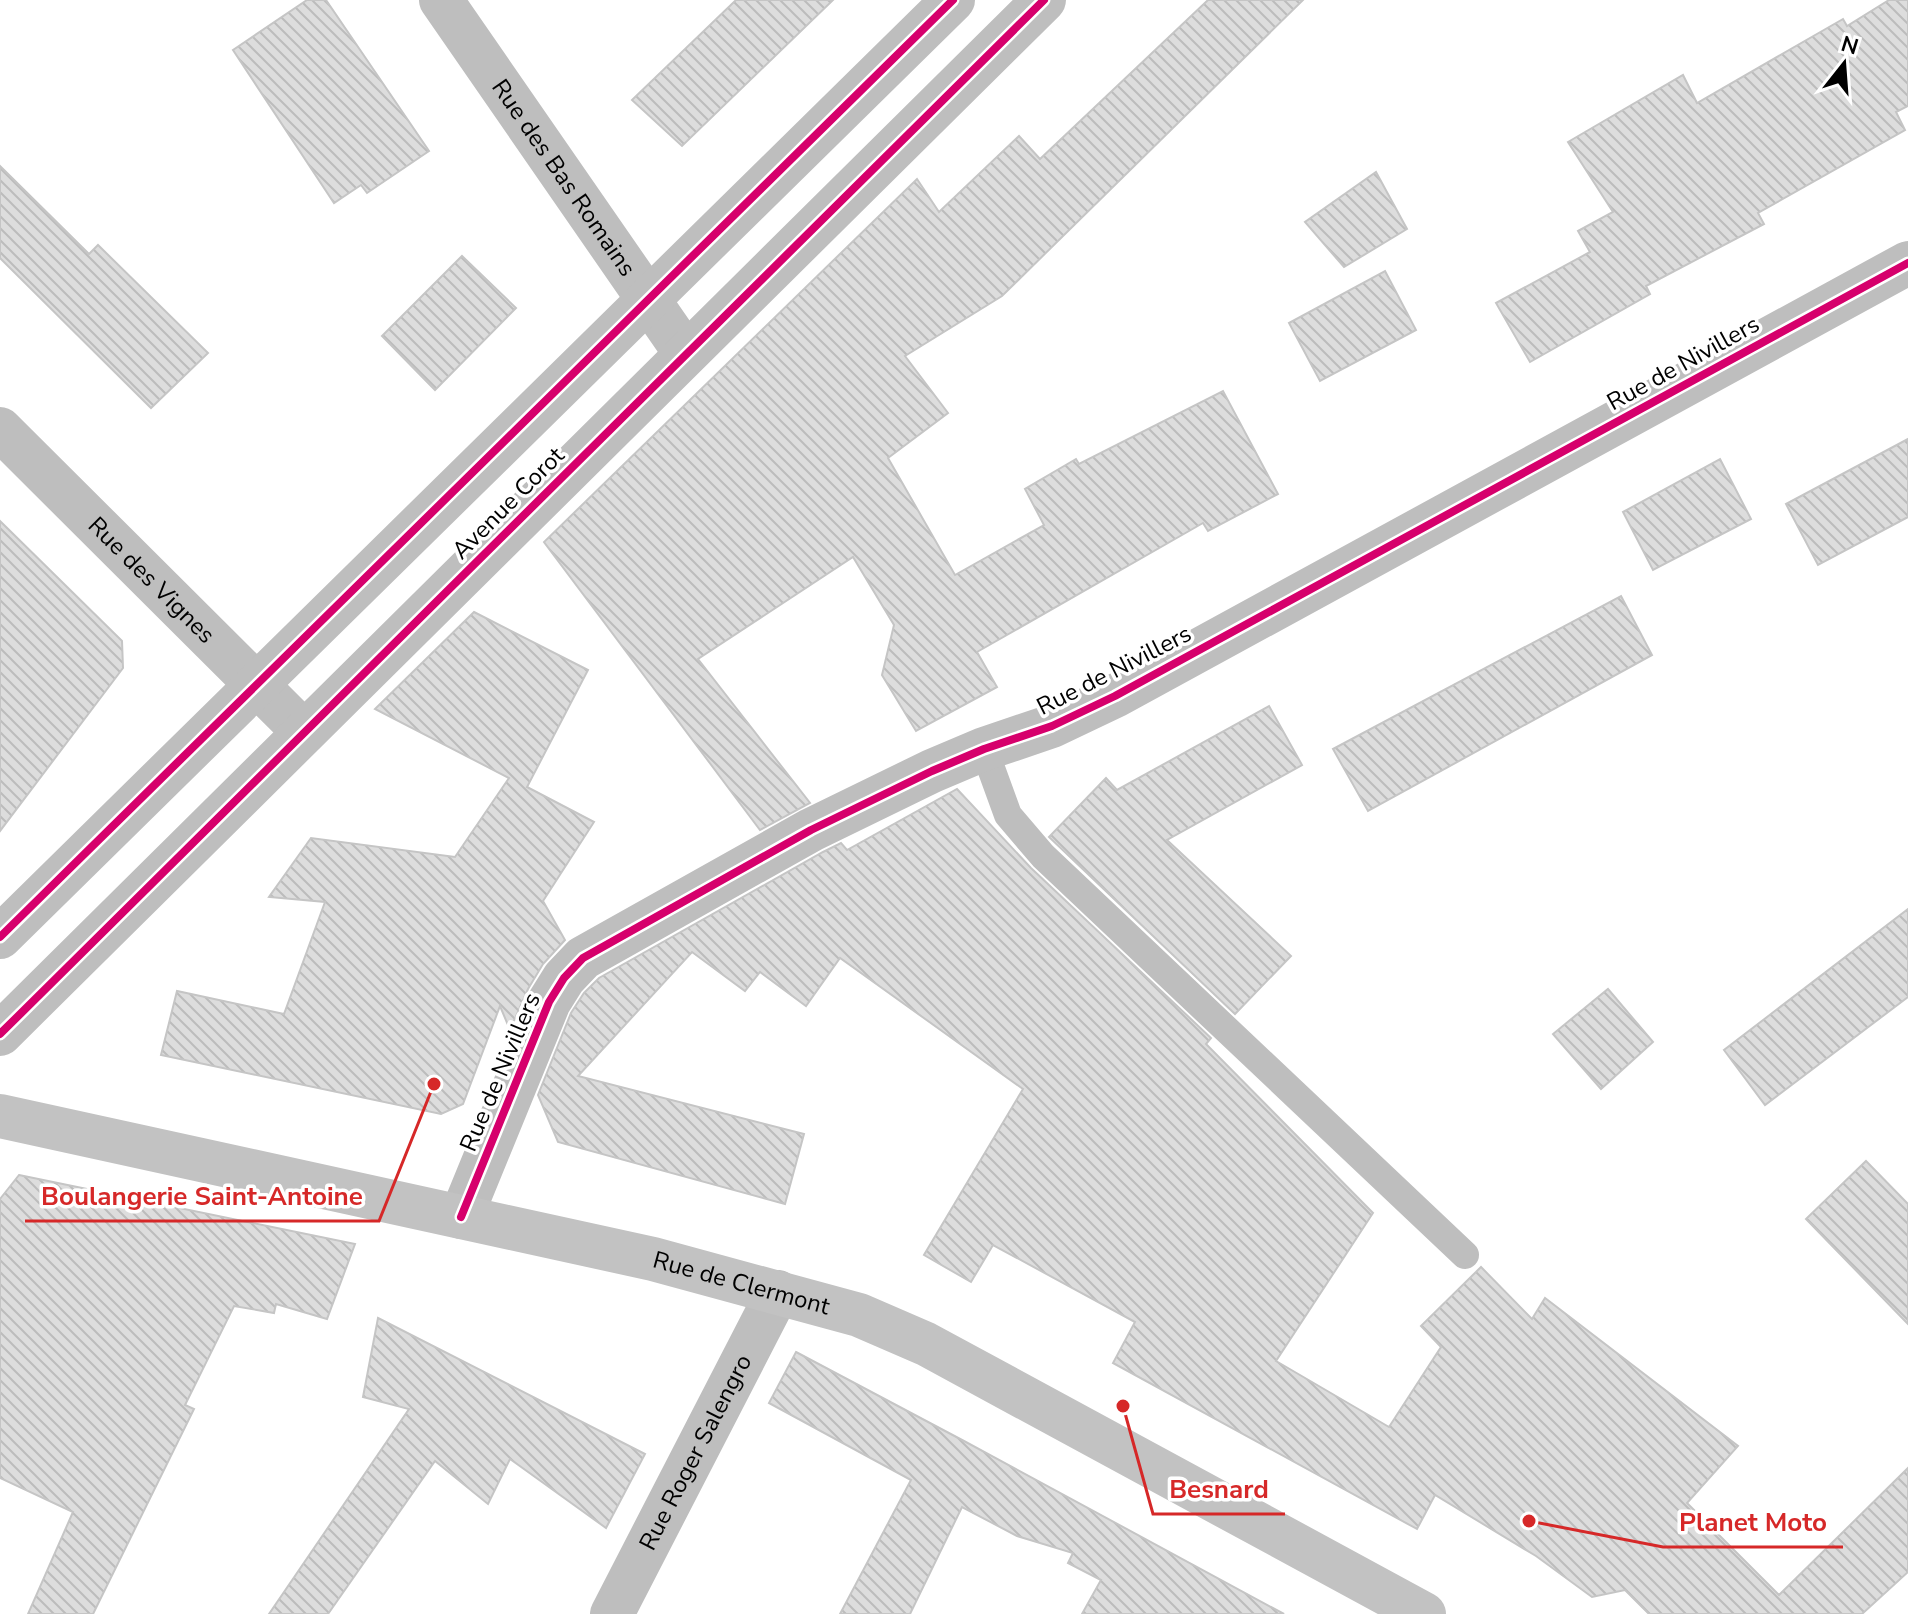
<svg xmlns="http://www.w3.org/2000/svg" width="1908" height="1614" font-family="'Nunito Sans',sans-serif">
  <defs>
    <pattern id="building-back-hatch" width="6" height="6" patternUnits="userSpaceOnUse" patternTransform="scale(2)"><rect width="6" height="6" fill="#ddd"/><path d="M-1 5l2 2M0 0l6 6M5-1l2 2" fill="none" stroke="#bcbcbc"/></pattern>
  </defs>
  <rect width="100%" height="100%" fill="#fff"/>
  <g fill="url(#building-back-hatch)" stroke="#c5c5c5" stroke-width="2">
    <polygon points="307,0 326,0 429,151 367,193 361,185 334,203 233,50"/>
    <polygon points="736,0 833,0 682,146 632,100"/>
    <polygon points="1208,0 1303,0 1002,296 905,356 948,413 888,458 955,575 1044,525 1025,489 1076,459 1079,464 1223,391 1278,494 1208,531 1203,523 977,652 997,687 916,731 882,675 894,625 853,557 698,659 810,803 760,830 544,542 917,179 939,212 1019,136 1040,159"/>
    <polygon points="1889,0 1908,0 1908,106 1896,112 1905,130 1758,213 1764,224 1646,286 1650,294 1530,362 1496,303 1590,252 1578,231 1613,212 1568,142 1683,75 1697,103 1843,19 1847,26"/>
    <polygon points="0,166 89,254 98,245 208,353 151,408 0,258"/>
    <polygon points="1376,172 1407,229 1344,267 1305,222"/>
    <polygon points="462,256 516,308 435,390 382,336"/>
    <polygon points="1385,271 1416,330 1320,381 1289,323"/>
    <polygon points="1908,439 1908,517 1818,565 1786,504"/>
    <polygon points="1720,459 1751,519 1653,570 1623,512"/>
    <polygon points="0,521 122,641 123,668 0,831"/>
    <polygon points="1621,596 1652,655 1368,811 1333,749"/>
    <polygon points="474,612 588,670 527,787 594,822 543,901 565,940 543,964 528,989 510,1030 500,1006 463,1104 441,1114 161,1055 177,991 284,1014 325,902 269,897 311,838 455,857 509,778 375,709"/>
    <polygon points="1269,706 1302,765 1167,840 1291,956 1235,1014 1049,837 1106,778 1117,790"/>
    <polygon points="957,789 1031,868 1211,1038 1206,1044 1373,1213 1276,1361 1389,1427 1441,1347 1421,1326 1481,1267 1532,1319 1545,1298 1738,1446 1687,1503 1779,1595 1908,1468 1908,1572 1862,1614 1649,1614 1625,1590 1592,1597 1536,1556 1435,1495 1417,1529 1113,1363 1135,1322 993,1245 971,1282 924,1255 1023,1089 840,958 806,1006 760,972 745,991 692,952 578,1076 804,1134 785,1204 558,1142 538,1095 571,1013 584,993 599,978 823,852 841,843 847,850"/>
    <polygon points="1908,909 1908,997 1765,1105 1724,1050"/>
    <polygon points="1608,989 1653,1042 1601,1089 1553,1034"/>
    <polygon points="1866,1161 1908,1204 1908,1324 1806,1219"/>
    <polygon points="19,1175 355,1244 327,1319 276,1304 274,1313 234,1306 185,1405 194,1409 93,1614 28,1614 73,1512 0,1478 0,1199"/>
    <polygon points="378,1318 645,1454 606,1528 510,1459 488,1504 435,1461 328,1614 269,1614 409,1409 363,1397"/>
    <polygon points="796,1352 964,1441 1284,1614 1082,1614 1101,1580 1068,1563 1073,1553 1017,1536 962,1507 910,1614 840,1614 911,1480 769,1403"/>
  </g>
  <g fill="none" stroke-linecap="round" stroke-linejoin="round">
    <polyline stroke="#bebebe" stroke-width="28" points="984,749 1008,815 1043,856 1465,1255"/>
    <g stroke="#bebebe" stroke-width="44">
      <path id="s1" d="M441 0 686 354"/>
      <path id="s2" d="M0 429 304 732"/>
      <polyline points="461,1217 549,1002 564,978 583,958 811,830 932,771 984,749 1052,726 1115,696 1908,263"/>
      <path id="s3" d="M612 1614 778 1292"/>
    </g>
    <g stroke="#bebebe" stroke-width="44">
      <polyline points="0,937 953,0"/>
      <polyline points="0,1034 1044,0"/>
    </g>
    <path stroke="#c2c2c2" stroke-width="44" id="s4" d="M0 1116 653 1259 859 1315 926 1344 1424 1614"/>
    <g stroke="#fff" stroke-width="13">
      <g id="cycleway">
        <polyline points="0,937 953,0"/>
        <polyline points="0,1034 1044,0"/>
        <polyline points="461,1217 549,1002 564,978 583,958 811,830 932,771 984,749 1052,726 1115,696 1908,263"/>
      </g>
    </g>
    <use href="#cycleway" stroke="#d6006c" stroke-width="8"/>
  </g>
  <g text-anchor="middle" dominant-baseline="central" stroke-width="7" stroke-linejoin="round" paint-order="stroke">
    <g font-size="24" fill="#000" stroke="#fff">
      <text stroke="none"><textPath href="#s1" startOffset="216">Rue des Bas Romains</textPath></text>
      <text transform="translate(1683 363) rotate(-29)">Rue de Nivillers</text>
      <text transform="translate(508 503) rotate(-45)">Avenue Corot</text>
      <text stroke="none"><textPath href="#s2" startOffset="214">Rue des Vignes</textPath></text>
      <text transform="translate(1114 670) rotate(-27)">Rue de Nivillers</text>
      <text transform="translate(500 1072) rotate(-67)">Rue de Nivillers</text>
      <text stroke="none"><textPath href="#s4" startOffset="760">Rue de Clermont</textPath></text>
      <text stroke="none"><textPath href="#s3" startOffset="182">Rue Roger Salengro</textPath></text>
    </g>
  </g>
  <path fill="none" stroke="#d62828" stroke-width="3" d="M434 1084L379 1221H25M1123 1406L1153 1514H1285M1529 1521L1663 1547H1843"/>
  <g fill="#d62828" stroke="#fff" stroke-width="3">
    <circle cx="434" cy="1084" r="8"/>
    <circle cx="1123" cy="1406" r="8"/>
    <circle cx="1529" cy="1521" r="8"/>
  </g>
  <g font-size="26" text-anchor="middle" font-weight="bold" fill="#d62828" stroke="#fff" stroke-width="7" stroke-linejoin="round" paint-order="stroke">
    <text x="202" y="1205">Boulangerie Saint-Antoine</text>
    <text x="1219" y="1498">Besnard</text>
    <text x="1753" y="1531">Planet Moto</text>
  </g>
  <g transform="translate(1844 64) rotate(17)" stroke="#ffffff" stroke-width="6" paint-order="stroke">
  <path d="M0-6L14 30L0 20L-14 30Z" fill="#000000"/>
  <text y="-12" font-size="22" font-weight="bold" text-anchor="middle" fill="#000000">N</text>
  </g>
</svg>
